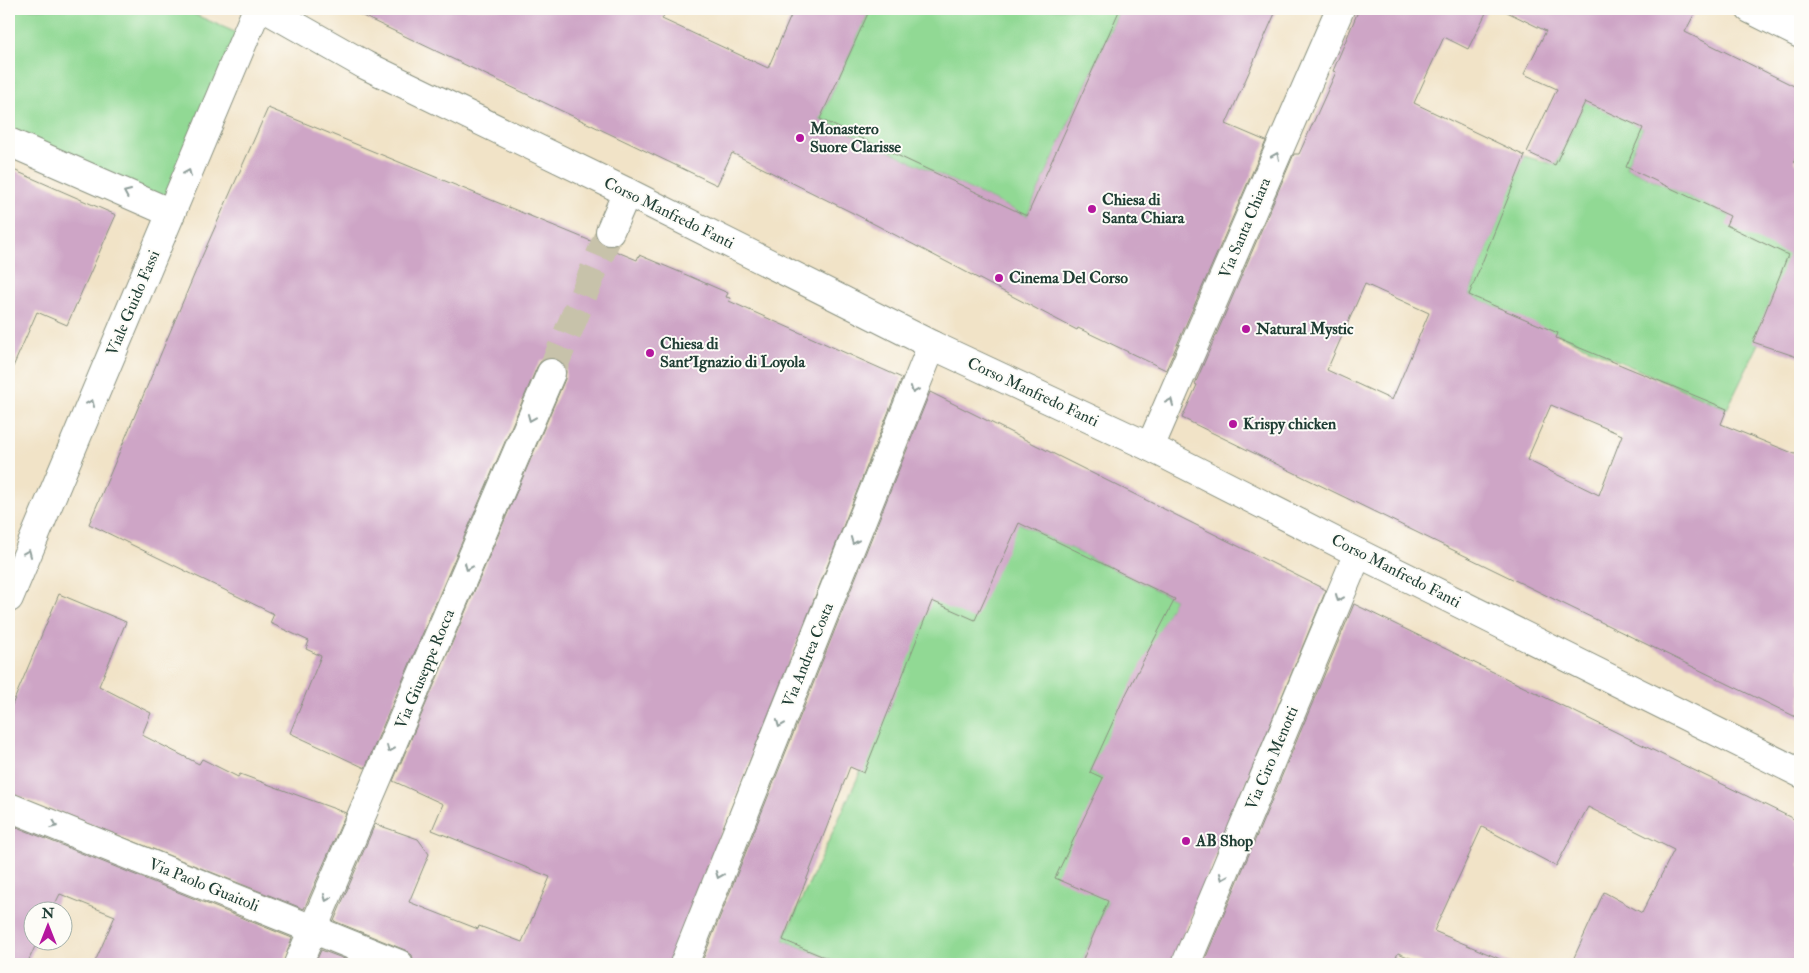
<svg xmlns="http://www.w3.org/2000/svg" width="1809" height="973" font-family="'IM FELL Double Pica',serif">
  <rect width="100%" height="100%" fill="#fdfcf7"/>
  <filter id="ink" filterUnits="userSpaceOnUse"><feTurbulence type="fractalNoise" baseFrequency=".02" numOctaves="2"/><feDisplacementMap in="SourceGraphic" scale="10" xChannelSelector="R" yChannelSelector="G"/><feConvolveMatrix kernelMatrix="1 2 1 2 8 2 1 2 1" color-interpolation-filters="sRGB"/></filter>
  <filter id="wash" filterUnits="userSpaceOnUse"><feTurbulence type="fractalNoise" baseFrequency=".0096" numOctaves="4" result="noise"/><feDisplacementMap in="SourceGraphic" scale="20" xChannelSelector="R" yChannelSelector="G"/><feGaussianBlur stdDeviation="1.12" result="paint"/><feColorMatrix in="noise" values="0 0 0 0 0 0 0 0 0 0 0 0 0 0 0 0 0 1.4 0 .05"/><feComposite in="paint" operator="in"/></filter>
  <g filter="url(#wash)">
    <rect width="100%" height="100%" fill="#f1e3c7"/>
    <g fill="#91d994" stroke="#588b64">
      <polygon points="9,9 182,9 237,33 163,204 9,135"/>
      <polygon points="870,9 1114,9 1119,11 1027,216 820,119"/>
      <polygon points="1586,99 1643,128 1626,167 1730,216 1800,260 1727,409 1469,295 1524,156 1556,165"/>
      <polygon points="1019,523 1175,599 1090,772 1144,796 1108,901 1081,964 841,964 783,940 892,703 878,647"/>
    </g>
    <g id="blocks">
      <g fill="#cea5c6" fill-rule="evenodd">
        <polygon points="348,9 667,9 662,19 768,68 794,9 870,9 820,119 1027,216 1120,9 1277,9 1226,124 1266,141 1166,370 1078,328 1077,330 855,214 732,153 717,185"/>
        <path d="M1359 9H1488L1468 49 1444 37 1414 103 1525 156 1469 295 1558 333 1556 338 1727 409 1721 424 1800 456V719L1182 418 1197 385 1195 384 1294 154H1299L1336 72 1333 71ZM1365 284 1429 313 1392 400 1327 370ZM1551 405 1622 435 1599 495 1527 460Z"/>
        <polygon points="1501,9 1697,9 1685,32 1800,89 1800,145 1794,162 1800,165 1800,358 1753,342 1788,255 1726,225 1730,216 1626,167 1643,128 1585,102 1555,165 1527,152 1557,89 1524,74 1546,31"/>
        <polygon points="268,108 637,260 639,255 689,276 728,293 726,297 730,298 729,301 902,378 669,964 414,964 412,955 405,950 334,921 375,824 418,839 429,854 409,902 478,929 479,926 522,942 550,877 432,830 443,804 393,781 565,379 566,371 564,364 558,359 549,358 541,361 537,367 365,768 290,733 321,656 306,649 309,641 270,623 274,614 89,524 200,261"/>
        <polygon points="9,168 116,215 67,325 37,312 9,376"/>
        <polygon points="930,392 1326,590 1171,964 1081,964 1108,901 1055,878 1103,778 1090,772 1122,702 1175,599 1019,523 975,620 932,601 864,773 850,767 783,940 841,964 701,964"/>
        <polygon points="59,594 126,622 99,686 151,713 142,735 199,764 202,759 238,777 240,774 346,813 304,909 9,792 9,712"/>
        <polygon points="1354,604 1800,822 1800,964 1571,964 1604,892 1642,913 1674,850 1588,807 1556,866 1482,827 1434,931 1512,964 1425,964 1398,953 1393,964 1203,964"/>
        <polygon points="9,824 292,938 283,964 94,964 115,916 60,894 52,910 32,910 32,940 38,940 27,964 9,964"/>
        <polygon points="321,950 358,964 315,964"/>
      </g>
    </g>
  </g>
  <g filter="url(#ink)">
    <use href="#blocks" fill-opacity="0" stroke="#88907e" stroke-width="1"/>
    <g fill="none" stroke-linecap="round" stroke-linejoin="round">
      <polyline stroke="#c7c2aa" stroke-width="28" stroke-dasharray="28 14" stroke-linecap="butt" points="551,373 610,231"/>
      <g stroke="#88907e" stroke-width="30">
        <g id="minor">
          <polyline points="266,9 365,65 627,192 932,345 1150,447 1358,553 1800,773"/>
          <polyline points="1750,9 1800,34"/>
          <polyline points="9,142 171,213"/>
          <polyline points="610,231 627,192"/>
          <polyline points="1150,447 1340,9"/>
          <polyline points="9,598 257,9"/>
          <polyline points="9,807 399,964"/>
          <polyline points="298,964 551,373"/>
          <polyline points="684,964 932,345"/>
          <polyline points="1186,964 1358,553"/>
        </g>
      </g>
      <use href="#minor" stroke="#fff" stroke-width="28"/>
    </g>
    <defs><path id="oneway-chevron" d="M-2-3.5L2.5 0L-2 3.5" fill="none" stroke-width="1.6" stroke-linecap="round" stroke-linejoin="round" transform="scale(1.25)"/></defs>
    <g stroke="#8f9e9a">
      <use href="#oneway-chevron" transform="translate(1276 156) rotate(-67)"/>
      <use href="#oneway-chevron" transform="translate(188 173) rotate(-67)"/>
      <use href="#oneway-chevron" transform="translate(127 193) rotate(-156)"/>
      <use href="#oneway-chevron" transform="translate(914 390) rotate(112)"/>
      <use href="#oneway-chevron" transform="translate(1170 402) rotate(-67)"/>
      <use href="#oneway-chevron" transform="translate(91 403) rotate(-67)"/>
      <use href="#oneway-chevron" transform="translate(531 418) rotate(113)"/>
      <use href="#oneway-chevron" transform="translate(854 541) rotate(112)"/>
      <use href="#oneway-chevron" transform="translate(28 553) rotate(-67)"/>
      <use href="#oneway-chevron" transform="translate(468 567) rotate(113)"/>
      <use href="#oneway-chevron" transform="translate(1339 598) rotate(113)"/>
      <use href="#oneway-chevron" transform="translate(780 724) rotate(112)"/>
      <use href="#oneway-chevron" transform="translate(390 749) rotate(113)"/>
      <use href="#oneway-chevron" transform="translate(54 825) rotate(22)"/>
      <use href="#oneway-chevron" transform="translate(719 875) rotate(112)"/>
      <use href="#oneway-chevron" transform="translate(1223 877) rotate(113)"/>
      <use href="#oneway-chevron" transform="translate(327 898) rotate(113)"/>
    </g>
  </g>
  <g fill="#b5179e" stroke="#fdfcf7" stroke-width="2">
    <circle cx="800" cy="138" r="5"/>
    <circle cx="1092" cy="209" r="5"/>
    <circle cx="999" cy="278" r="5"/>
    <circle cx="1246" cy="329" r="5"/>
    <circle cx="650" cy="353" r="5"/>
    <circle cx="1233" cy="424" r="5"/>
    <circle cx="1186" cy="841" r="5"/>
  </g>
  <g text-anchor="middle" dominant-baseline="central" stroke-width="4" stroke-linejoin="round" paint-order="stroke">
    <g font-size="16" font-weight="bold" fill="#1f3d34" stroke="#fdfcf7" text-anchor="start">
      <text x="810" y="129">Monastero<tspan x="810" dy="18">Suore Clarisse</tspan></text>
      <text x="1102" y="200">Chiesa di<tspan x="1102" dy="18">Santa Chiara</tspan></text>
      <text x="1009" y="278">Cinema Del Corso</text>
      <text x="1256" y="329">Natural Mystic</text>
      <text x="660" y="344">Chiesa di<tspan x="660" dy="18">Sant'Ignazio di Loyola</tspan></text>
      <text x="1243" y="424">Krispy chicken</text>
      <text x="1196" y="841">AB Shop</text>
    </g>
    <g font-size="16" fill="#1f3d34" stroke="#fdfcf7">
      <text transform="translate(669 213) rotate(26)">Corso Manfredo Fanti</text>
      <text transform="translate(1245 228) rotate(-67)">Via Santa Chiara</text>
      <text transform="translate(133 303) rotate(-67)">Viale Guido Fassi</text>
      <text transform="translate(1033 392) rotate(25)">Corso Manfredo Fanti</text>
      <text transform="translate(1396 571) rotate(27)">Corso Manfredo Fanti</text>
      <text transform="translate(808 655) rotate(-68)">Via Andrea Costa</text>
      <text transform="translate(425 669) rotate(-67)">Via Giuseppe Rocca</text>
      <text transform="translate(1272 758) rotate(-67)">Via Ciro Menotti</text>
      <text transform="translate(204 885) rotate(22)">Via Paolo Guaitoli</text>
    </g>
  </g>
  <rect width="1809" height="973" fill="none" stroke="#fdfcf7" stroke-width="30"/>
  <g transform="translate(48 926)"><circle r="24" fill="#fdfcf7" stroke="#a4b0a9"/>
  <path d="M0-4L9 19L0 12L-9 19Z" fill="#b5179e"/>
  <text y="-8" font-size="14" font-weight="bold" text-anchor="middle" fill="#1f3d34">N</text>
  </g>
</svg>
